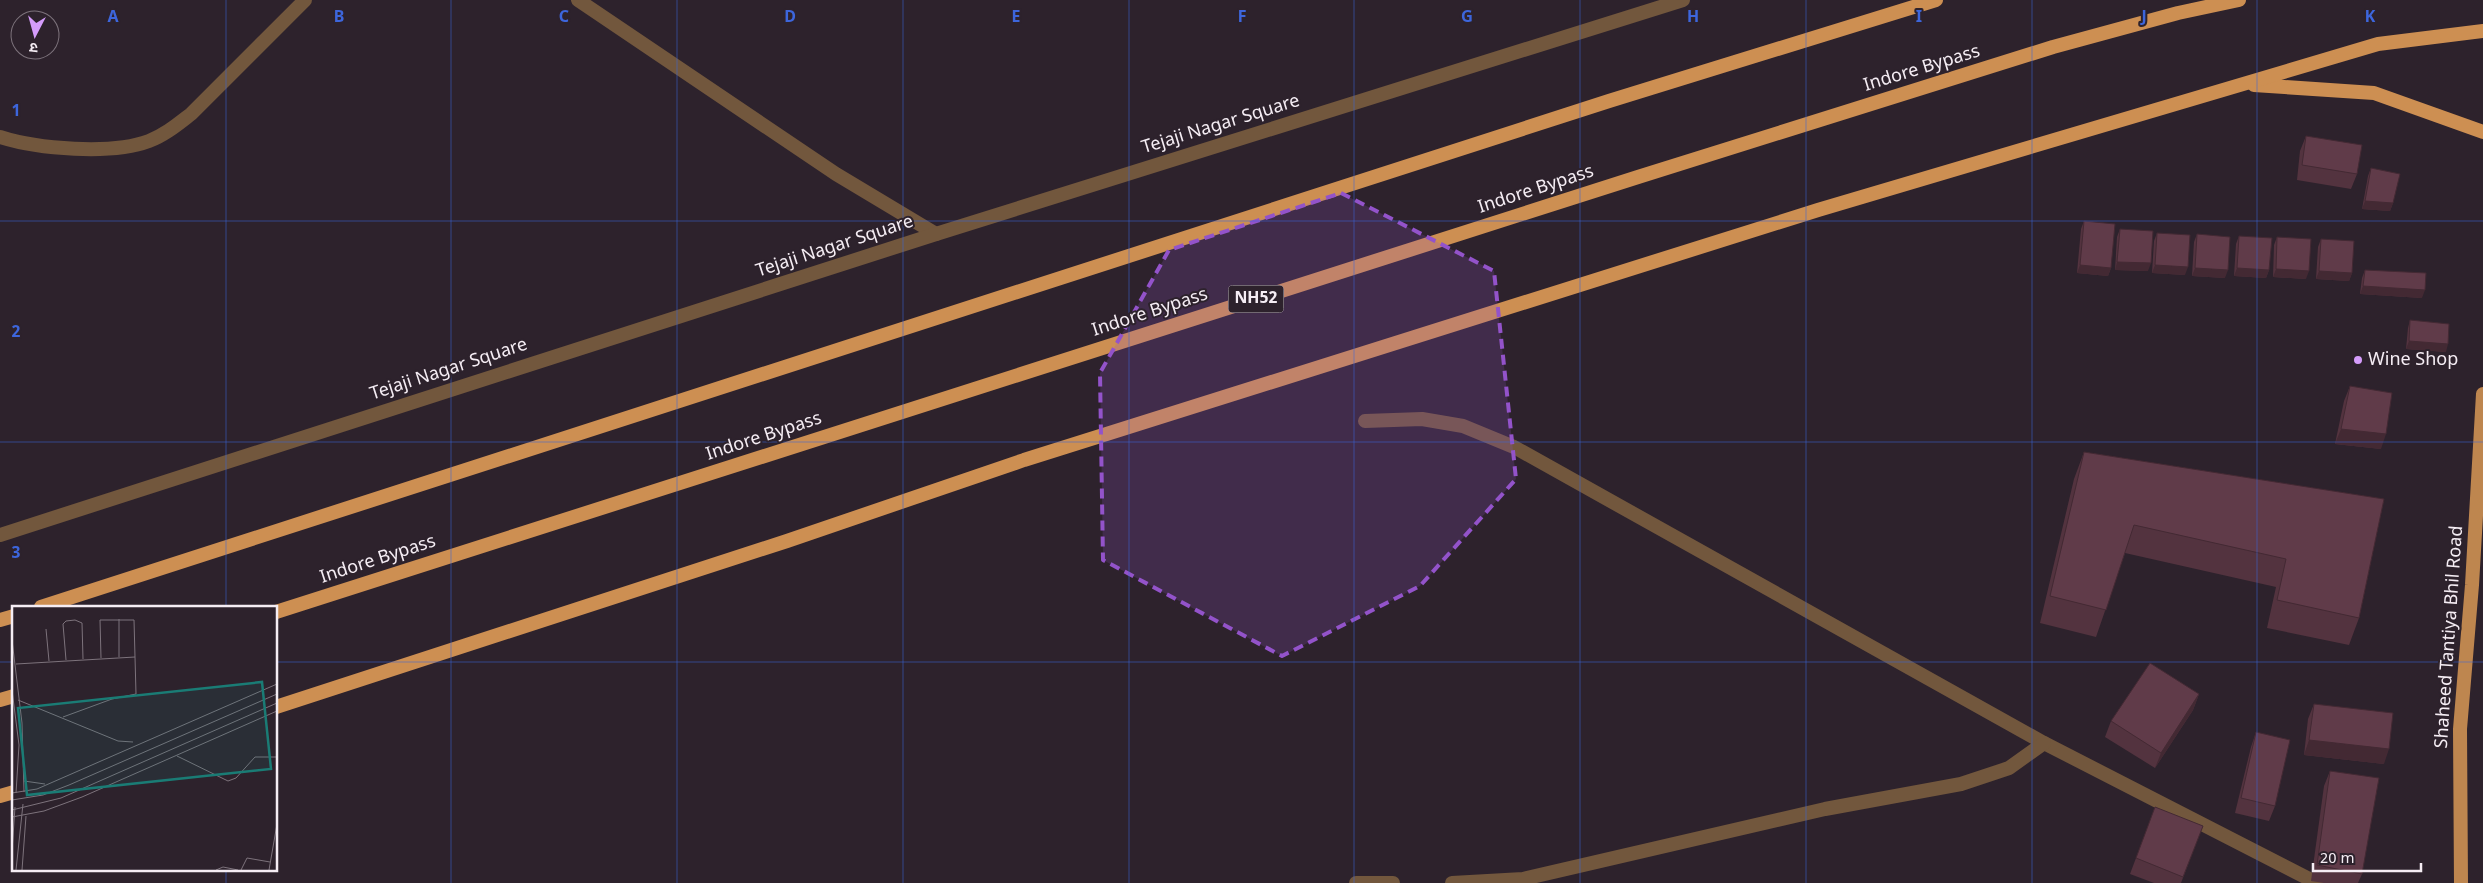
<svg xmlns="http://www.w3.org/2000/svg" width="2483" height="883" font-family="Georgia,'Noto Sans Devanagari',serif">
  <rect width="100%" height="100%" fill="#2d222c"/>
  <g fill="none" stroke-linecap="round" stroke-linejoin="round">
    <g stroke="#72573d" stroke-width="14">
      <polyline points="578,0 836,174 936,234"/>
      <path d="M0 137C37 149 112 155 149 141 165 135 178 124 191 114L305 0"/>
      <polyline points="1365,421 1422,419 1463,426 1514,447 2044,743 2317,883"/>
      <polyline points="1356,883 1393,883"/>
      <polyline points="1452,883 1523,879 1825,809 1961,784 2009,768 2044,743"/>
    </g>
    <polyline stroke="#72573d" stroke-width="14" points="0,535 936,234 1683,0"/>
    <polyline stroke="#be864f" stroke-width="14" points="2461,883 2460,729 2472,585 2483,394"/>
    <g stroke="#cd8f52" stroke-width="14">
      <polyline points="2254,85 2374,93 2483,132"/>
      <polyline points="41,607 1609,101 1936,0"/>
      <polyline points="276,612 1638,177 2053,47 2178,13 2239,0"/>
      <polyline points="0,620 14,616"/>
      <polyline points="0,700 14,696"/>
      <polyline points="276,707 787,541 1024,460 1818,210 2378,44 2483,31"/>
      <polyline points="0,796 14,792"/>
    </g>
  </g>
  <g fill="#53333f">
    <polygon points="2306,136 2357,174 2351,189 2297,180 2300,151"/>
    <polygon points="2371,168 2393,203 2390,211 2362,209 2368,176"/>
    <polygon points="2084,221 2111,268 2108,276 2077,273 2081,229"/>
    <polygon points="2120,229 2148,271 2115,270 2117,237"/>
    <polygon points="2157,233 2185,275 2152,273 2154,241"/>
    <polygon points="2197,234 2225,278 2192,276 2194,242"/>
    <polygon points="2239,236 2269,270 2266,278 2234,276 2236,244"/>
    <polygon points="2277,237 2306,279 2273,277 2274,245"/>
    <polygon points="2321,239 2352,273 2349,281 2316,279 2318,247"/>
    <polygon points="2365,270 2422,298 2360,294 2362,278"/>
    <polygon points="2410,320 2446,352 2406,349 2408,328"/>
    <polygon points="2350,386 2381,449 2335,444 2344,401"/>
    <polygon points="2084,452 2384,499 2359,618 2349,645 2267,628 2276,587 2125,553 2096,637 2040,623 2074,479"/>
    <polygon points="2199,694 2193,710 2155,768 2105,737 2111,721"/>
    <polygon points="2314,704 2384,764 2304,755 2308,719"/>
    <polygon points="2256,732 2275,806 2269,821 2235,813 2251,747"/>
    <polygon points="2330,771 2362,874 2358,883 2324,883 2311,881 2324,786"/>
    <polygon points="2197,841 2181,883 2154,883 2130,874 2136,858"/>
  </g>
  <g fill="#432933">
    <polygon points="2365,201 2393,203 2390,211 2362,209"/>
    <polygon points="2117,262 2151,263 2148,271 2115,270"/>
    <polygon points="2080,265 2111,268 2108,276 2077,273"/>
    <polygon points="2155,265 2188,267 2185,275 2152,273"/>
    <polygon points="2195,268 2228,270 2225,278 2192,276"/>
    <polygon points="2237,268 2269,270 2266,278 2234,276"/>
    <polygon points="2276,269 2309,271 2306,279 2273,277"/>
    <polygon points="2319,271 2352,273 2349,281 2316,279"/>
    <polygon points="2363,286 2425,290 2422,298 2360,294"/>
    <polygon points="2409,341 2448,344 2446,352 2406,349"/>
    <polygon points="2341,429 2386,434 2381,449 2335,444"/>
    <polygon points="2199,694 2193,710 2155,768 2161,753"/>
    <polygon points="2309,740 2389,749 2384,764 2304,755"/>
  </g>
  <g fill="#603b49" stroke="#432933">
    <polygon points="2306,136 2362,145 2357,174 2302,165"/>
    <polygon points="2371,168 2400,174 2393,203 2365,201"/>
    <polygon points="2084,221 2115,224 2111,268 2080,265"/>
    <polygon points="2120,229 2153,231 2151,263 2117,262"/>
    <polygon points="2157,233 2190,235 2188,267 2155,265"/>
    <polygon points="2197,234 2230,237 2228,270 2195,268"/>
    <polygon points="2239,236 2272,238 2269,270 2237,268"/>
    <polygon points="2277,237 2311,239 2309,271 2276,269"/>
    <polygon points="2321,239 2354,241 2352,273 2319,271"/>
    <polygon points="2365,270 2426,273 2425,290 2363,286"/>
    <polygon points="2410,320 2449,324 2448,344 2409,341"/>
    <polygon points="2350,386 2392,393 2386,434 2341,429"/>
    <polygon points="2084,452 2384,499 2359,618 2277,600 2286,559 2134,525 2106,610 2050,596"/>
    <polygon points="2150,663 2199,694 2161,753 2111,721"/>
    <polygon points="2314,704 2393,713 2389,749 2309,740"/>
    <polygon points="2256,732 2290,740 2275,806 2241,798"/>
    <polygon points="2330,771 2379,778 2362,874 2317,865"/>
    <polygon points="2155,807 2203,826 2183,877 2136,858"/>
  </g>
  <path fill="#9353ca" fill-opacity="0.2" stroke="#9353ca" stroke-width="4" stroke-dasharray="10 6" stroke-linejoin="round" d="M1341 193 1494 271 1516 479 1420 586 1282 656 1103 560 1100 373 1169 250Z"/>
  <path fill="none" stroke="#3d66dc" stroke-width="1" stroke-opacity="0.55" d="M226 0V607M451 0V883M677 0V883M903 0V883M1129 0V883M1354 0V883M1580 0V883M1806 0V883M2032 0V883M2257 0V883M0 221H2483M0 442H2483M0 662H14M276 662H2483M226 869V883"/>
  <circle fill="#d59cfb" stroke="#2d222c" stroke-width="2" cx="2358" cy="360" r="5"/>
  <g text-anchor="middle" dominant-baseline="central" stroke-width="4" stroke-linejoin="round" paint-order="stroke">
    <rect fill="#2d222c" stroke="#b9b0b8" stroke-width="1" x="1228.5" y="285.5" width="55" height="27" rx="4"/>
    <g font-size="16" font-weight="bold" fill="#f5edf4">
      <text x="1256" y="299">NH52</text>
    </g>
    <g font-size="18" fill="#f5edf4" stroke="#2d222c">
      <text transform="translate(1922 69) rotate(-17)">Indore Bypass</text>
      <text transform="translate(1221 125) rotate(-17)">Tejaji Nagar Square</text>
      <text transform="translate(1536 190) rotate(-18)">Indore Bypass</text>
      <text transform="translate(835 247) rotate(-18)">Tejaji Nagar Square</text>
      <text transform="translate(1150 313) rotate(-18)">Indore Bypass</text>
      <text transform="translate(449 370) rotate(-18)">Tejaji Nagar Square</text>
      <text transform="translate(764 437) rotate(-18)">Indore Bypass</text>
      <text transform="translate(378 560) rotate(-18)">Indore Bypass</text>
      <text transform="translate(2450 637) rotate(-86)">Shaheed Tantiya Bhil Road</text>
    </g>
    <g font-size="18" fill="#f5edf4" stroke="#2d222c" text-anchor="start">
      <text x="2368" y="360">Wine Shop</text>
    </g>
  </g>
  <g transform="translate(12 606)">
    <rect width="265" height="265" fill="#2d222c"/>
    <path fill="none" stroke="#7d737c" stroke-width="1" d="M107 13V51M34 23 37 55M0 34 10 117 12 186M54 54 51 18 54 15 63 14 70 17 71 53M4 58 123 51 122 14H88L89 52M0 84 7 139 4 187M6 94 106 135 121 136M51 111 100 93 124 88 123 51M165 150 216 175 224 172 243 151H265M12 175 33 178M0 187 25 183 265 78M0 194 31 189 57 179 265 88M0 204 49 192 265 97M0 211 32 205 70 191 265 105M0 245 3 201M4 264 11 198M10 264 14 210M204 264 211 261 226 264M229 264 235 252 258 256M257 264 265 218"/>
    <path fill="#1a7c75" fill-opacity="0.15" stroke="#1a7c75" stroke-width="2.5" d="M250 76 259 163 15 189 6 102Z"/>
    <rect width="265" height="265" fill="none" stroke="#f5edf4" stroke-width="2.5"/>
  </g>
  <g font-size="16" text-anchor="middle" font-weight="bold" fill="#3d66dc" stroke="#2d222c" stroke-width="4" stroke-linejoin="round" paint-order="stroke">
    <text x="113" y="22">A</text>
    <text x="339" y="22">B</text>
    <text x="564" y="22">C</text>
    <text x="790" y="22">D</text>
    <text x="1016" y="22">E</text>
    <text x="1242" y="22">F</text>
    <text x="1467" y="22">G</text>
    <text x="1693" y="22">H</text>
    <text x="1919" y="22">I</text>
    <text x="2144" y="22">J</text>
    <text x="2370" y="22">K</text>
    <text x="16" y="116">1</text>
    <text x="16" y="337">2</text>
    <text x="16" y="558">3</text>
  </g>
  <g transform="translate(35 35) rotate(186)"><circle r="24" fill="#2d222c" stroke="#7d737c"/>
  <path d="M0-4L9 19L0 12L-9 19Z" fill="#d59cfb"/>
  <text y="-8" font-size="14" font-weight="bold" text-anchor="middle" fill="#f5edf4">उ</text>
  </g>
  <path d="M2313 863v8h108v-8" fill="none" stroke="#f5edf4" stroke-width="2.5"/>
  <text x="2320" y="863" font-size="15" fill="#f5edf4" stroke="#2d222c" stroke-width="4" paint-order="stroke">20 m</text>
</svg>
